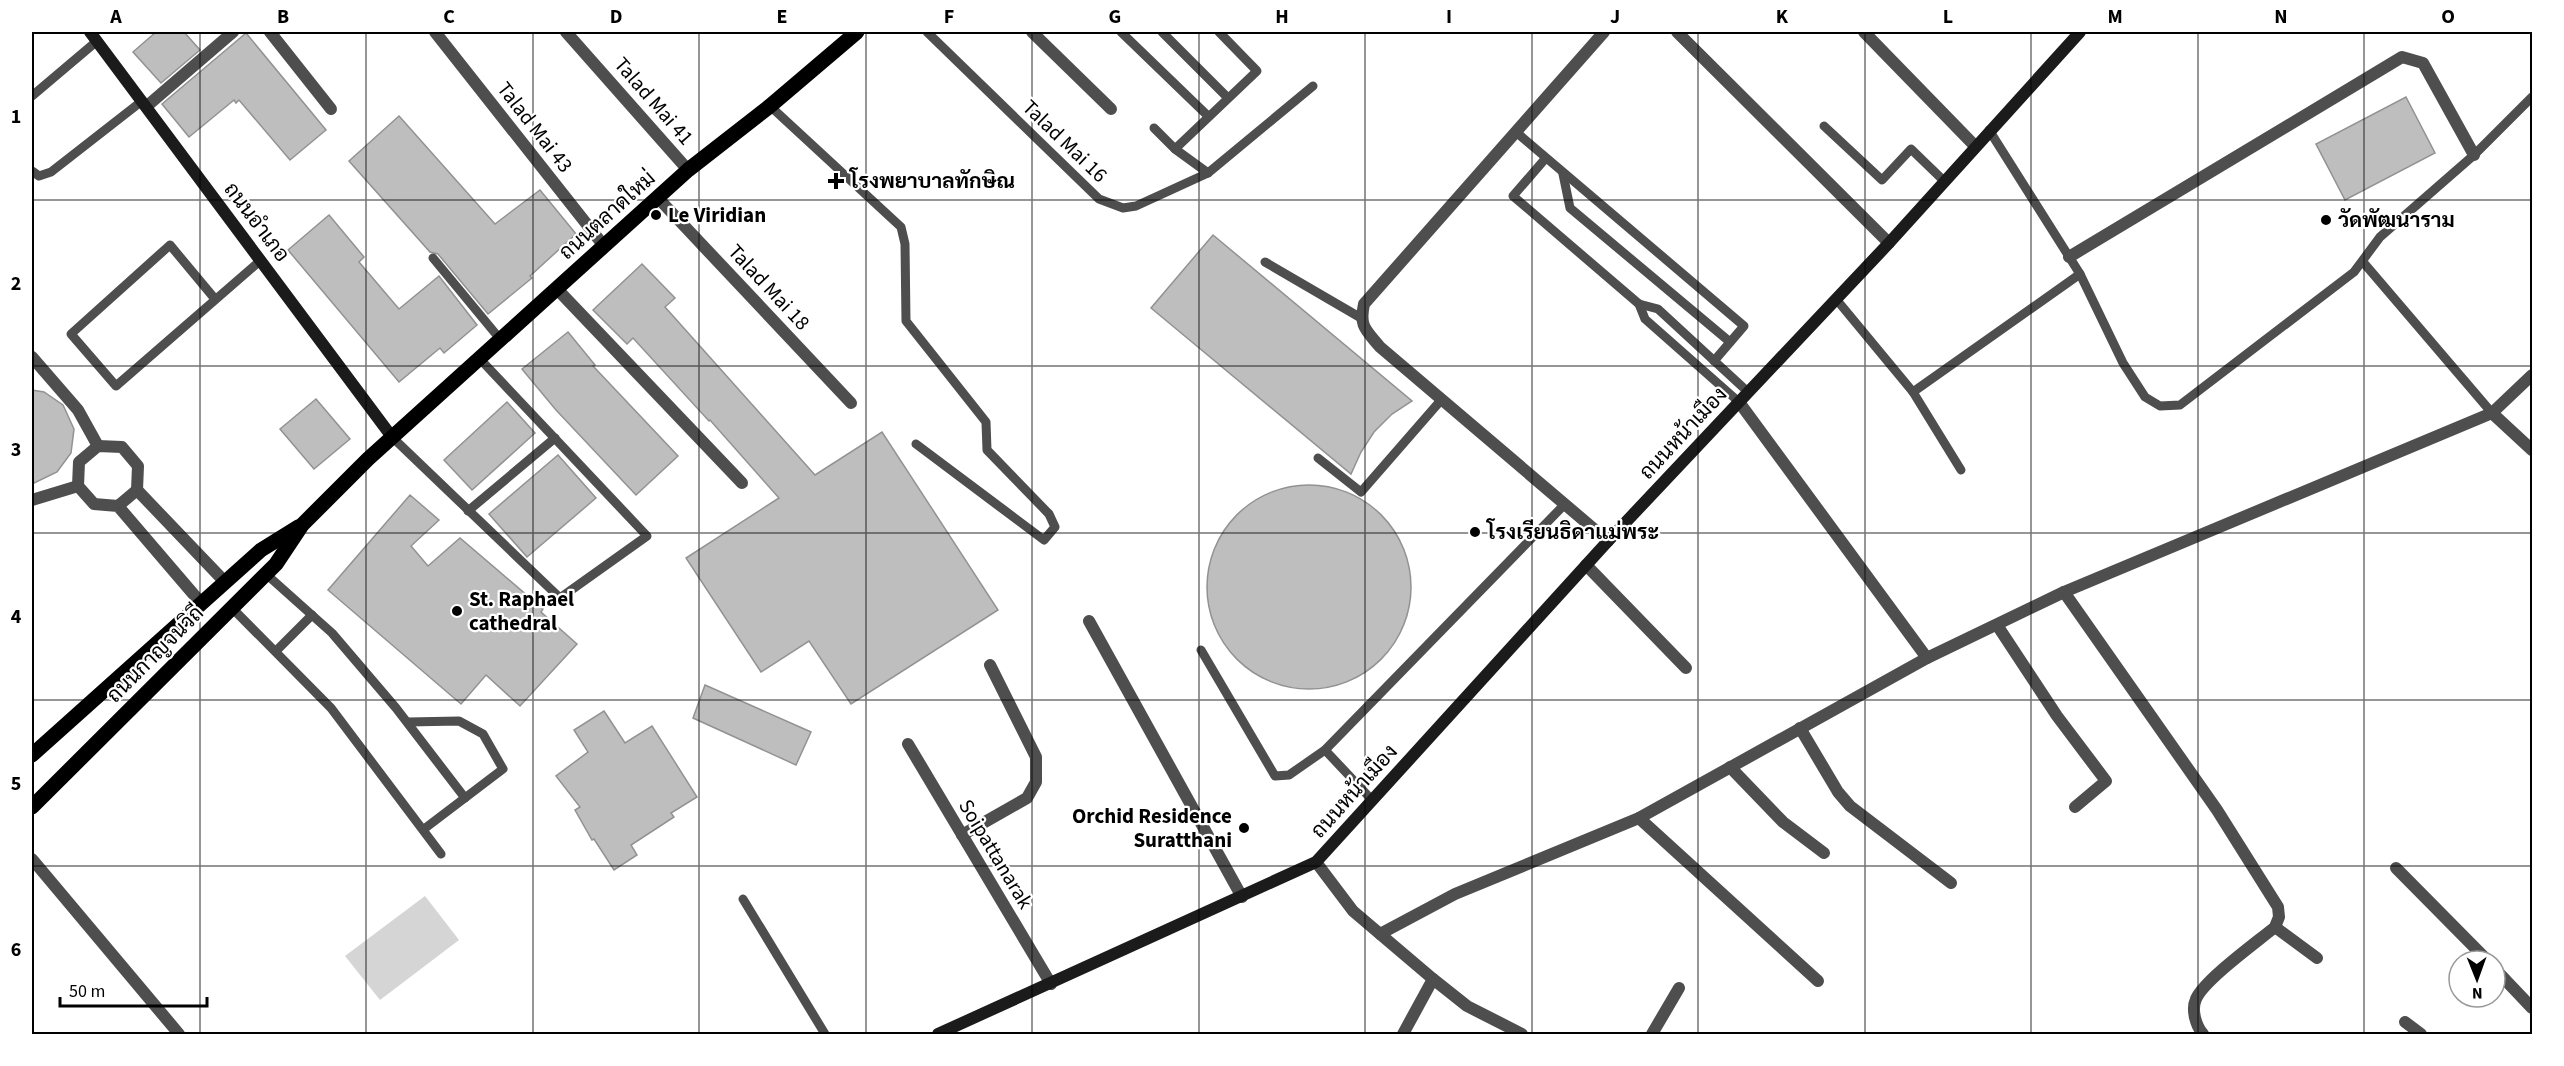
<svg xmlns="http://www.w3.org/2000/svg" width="2564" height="1066" font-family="'Source Sans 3',Sarabun,sans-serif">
  <rect width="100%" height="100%" fill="#fff"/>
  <polygon fill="#d5d5d5" points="425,896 459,940 380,1000 345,956"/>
  <g fill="#bebebe" stroke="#929292" stroke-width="1.5">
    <polygon points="156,32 184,32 200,50 161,83 133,52"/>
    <polygon points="246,33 326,130 290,160 239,100 236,103 234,100 189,137 162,104"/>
    <polygon points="2406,97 2435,153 2345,200 2316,144"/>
    <polygon points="399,116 495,224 540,190 576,234 530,276 532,278 488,314 438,254 430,252 349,161"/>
    <polygon points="329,215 364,257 359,262 399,309 439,276 477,325 444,353 440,348 399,382 288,250"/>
    <polygon points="1213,235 1412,401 1392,414 1374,432 1361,452 1351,474 1151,308"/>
    <polygon points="642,264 675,298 665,307 815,475 882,432 998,610 851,704 809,641 761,672 686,558 779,498 710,420 709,421 633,338 627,344 593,310"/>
    <polygon points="568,332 595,365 593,366 678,456 636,495 556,410 522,369"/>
    <polygon points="32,390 44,392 63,405 74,429 71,453 57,472 32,484"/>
    <polygon points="316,399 350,439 314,469 280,429"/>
    <polygon points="507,402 535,433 472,490 444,460"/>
    <polygon points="558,455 596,498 527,557 489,514"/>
    <circle cx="1309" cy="587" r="102"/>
    <polygon points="410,495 439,520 411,546 428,566 460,538 543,609 541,612 577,644 520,706 486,675 461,704 328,590"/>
    <polygon points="705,685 811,732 796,765 693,718"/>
    <polygon points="604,711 625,743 652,726 697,797 671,813 674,817 631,845 637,855 614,870 594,839 592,840 575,810 580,807 556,776 588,752 574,730"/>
  </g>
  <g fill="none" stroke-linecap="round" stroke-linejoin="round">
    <g stroke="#4e4e4e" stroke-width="9">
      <polyline points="927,32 1099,199 1123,208 1136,206 1208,173 1313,86"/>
      <polyline points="1121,32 1208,116"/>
      <polyline points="1162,32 1228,98"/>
      <polyline points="32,96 97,41"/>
      <polyline points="770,106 901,227 905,244 906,321 986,422 987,450 1049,514 1055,527 1044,540 916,444"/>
      <polyline points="1824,126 1882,180 1911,149 1943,180"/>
      <polyline points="1154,128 1175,149 1208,173"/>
      <polyline points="1989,130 2080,274 2123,363 2145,397 2160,406 2180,405 2354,272 2380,237 2474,155 2532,97"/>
      <polyline points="1516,132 1744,326 1714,361"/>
      <polyline points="1175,149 1257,71 1219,32"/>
      <polyline points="1545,159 1513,196 1639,304 1658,309 1748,392"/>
      <polyline points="32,171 39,176 51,172 142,101"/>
      <polyline points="1563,174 1570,208 1730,342"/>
      <polyline points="433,258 500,339"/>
      <polyline points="1265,262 1361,318"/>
      <polyline points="2363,262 2492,413"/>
      <polyline points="215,299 170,245 71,334 116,386 261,260"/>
      <polyline points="1836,299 1913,392 1961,470"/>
      <polyline points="1639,304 1645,319 1739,402"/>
      <polyline points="1913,392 2080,274"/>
      <polyline points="392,437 560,598 647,536 479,358"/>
      <polyline points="1318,458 1361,492 1442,399"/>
      <polyline points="468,511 555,438"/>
      <polyline points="266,574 332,633 396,708 465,798"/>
      <polyline points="232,608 331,708 441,854"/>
      <polyline points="1201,650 1275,776 1289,775 1325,750 1565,504"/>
      <polyline points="276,651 312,615"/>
      <polyline points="408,722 459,721 483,734 503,769 424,829"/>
      <polyline points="1325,750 1372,800"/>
      <polyline points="743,899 825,1034"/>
    </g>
    <g stroke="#4e4e4e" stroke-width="12">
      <polyline points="270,32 331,109"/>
      <polyline points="435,32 604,246"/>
      <polyline points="566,32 688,170"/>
      <polyline points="1032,32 1111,109"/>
      <path d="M1604 32 1364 304C1359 327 1366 330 1380 347L1608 541"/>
      <polyline points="1677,32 1889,243"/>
      <polyline points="1864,32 1975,146"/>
      <polyline points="147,106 233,32"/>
      <polyline points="658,198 851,403"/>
      <polyline points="2069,257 2402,57 2423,63 2474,155"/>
      <polyline points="557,289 742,483"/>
      <polyline points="32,357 78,410 98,446"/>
      <polyline points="1739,402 1927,658"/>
      <polyline points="2492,413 2532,450"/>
      <polyline points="137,490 225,582"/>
      <polyline points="32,500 78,486"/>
      <polyline points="118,506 137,490 138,466 122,447 98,446 79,462 78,486 94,504 118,506 201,603"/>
      <polyline points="1586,565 1686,668"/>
      <path d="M2064 592 2217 810 2278 907 2279 917 2275 927C2257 942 2204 980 2196 999 2191 1010 2196 1026 2203 1034"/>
      <polyline points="1089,621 1242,897"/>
      <polyline points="1997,625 2057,716 2106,781 2075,807"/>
      <polyline points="1800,728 1838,792 1850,806 1951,883"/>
      <polyline points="908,744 1051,984"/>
      <polyline points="1730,767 1783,822 1824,853"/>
      <polyline points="1639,818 1818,981"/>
      <polyline points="962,835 1027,798 1036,782 1036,757 990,665"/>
      <polyline points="32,859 179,1034"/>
      <polyline points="1316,862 1353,911 1433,979 1467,1006 1522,1034"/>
      <polyline points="2396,868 2488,961"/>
      <polyline points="2275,927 2317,958"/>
      <polyline points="1380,934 1455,894 1639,818 1927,658 2064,592 2492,413 2532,375"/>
      <polyline points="2495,969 2532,1008"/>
      <polyline points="2405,1022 2421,1034"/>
      <polyline points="1403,1034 1433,979"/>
      <polyline points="1652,1034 1679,988"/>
    </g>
    <g stroke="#1b1b1b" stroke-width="12">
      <polyline points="90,32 392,437"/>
      <polyline points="938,1034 1316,862 1608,541 1889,243 2080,32"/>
    </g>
    <g stroke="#000" stroke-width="15">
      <polyline points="32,755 261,550 298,527"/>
      <polyline points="32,807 276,564 302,525 368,459 688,170 770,106 857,32"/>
    </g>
  </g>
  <path fill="none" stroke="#000" stroke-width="1.5" stroke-opacity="0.55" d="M200 32V1034M366 32V1034M533 32V1034M699 32V1034M866 32V1034M1032 32V1034M1199 32V1034M1365 32V1034M1532 32V1034M1698 32V1034M1865 32V1034M2031 32V1034M2198 32V1034M2364 32V1034M32 200H2532M32 366H2532M32 533H2532M32 700H2532M32 866H2532"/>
  <g fill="#000" stroke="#fff" stroke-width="2">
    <path d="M833 172h6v6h6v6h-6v6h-6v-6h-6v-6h6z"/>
    <circle cx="656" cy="215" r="6"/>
    <circle cx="2326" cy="220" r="6"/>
    <circle cx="1475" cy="532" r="6"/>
    <circle cx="457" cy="611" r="6"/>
    <circle cx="1244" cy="828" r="6"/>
  </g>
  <g text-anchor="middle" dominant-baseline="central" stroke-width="4.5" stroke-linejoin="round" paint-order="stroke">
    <g font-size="21" fill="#000" stroke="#fff">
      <text transform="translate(654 101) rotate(49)">Talad Mai 41</text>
      <text transform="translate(535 127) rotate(52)">Talad Mai 43</text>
      <text transform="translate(1065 141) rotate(44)">Talad Mai 16</text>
      <text transform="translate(607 215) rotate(-42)">ถนนตลาดใหม่</text>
      <text transform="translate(257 222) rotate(53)">ถนนอำเภอ</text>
      <text transform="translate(769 287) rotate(47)">Talad Mai 18</text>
      <text transform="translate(1683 433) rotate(-47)">ถนนหน้าเมือง</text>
      <text transform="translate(155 654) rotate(-45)">ถนนกาญจนวิถี</text>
      <text transform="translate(1354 791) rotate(-48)">ถนนหน้าเมือง</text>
      <text transform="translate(996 854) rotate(59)">Soipattanarak</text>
    </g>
    <g font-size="21" font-weight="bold" fill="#000" stroke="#fff" text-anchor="start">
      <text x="850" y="181">โรงพยาบาลทักษิณ</text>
      <text x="668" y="215">Le Viridian</text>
      <text x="2338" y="220">วัดพัฒนาราม</text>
      <text x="1487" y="532">โรงเรียนธิดาแม่พระ</text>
      <text x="469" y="599">St. Raphael<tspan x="469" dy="24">cathedral</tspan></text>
      <text x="1232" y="816" text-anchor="end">Orchid Residence<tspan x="1232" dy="24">Suratthani</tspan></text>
    </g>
  </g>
  <rect width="2564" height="1066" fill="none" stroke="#ffffff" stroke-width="66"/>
  <g transform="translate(2477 979) rotate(179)"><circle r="28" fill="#ffffff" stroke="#999999" stroke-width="1.5"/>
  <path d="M0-4.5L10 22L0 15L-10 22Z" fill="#000000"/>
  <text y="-9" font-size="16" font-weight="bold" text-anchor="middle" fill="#000000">N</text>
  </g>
  <path d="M60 997v9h147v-9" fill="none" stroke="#000000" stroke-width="3"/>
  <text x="69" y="997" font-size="18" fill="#000000" stroke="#ffffff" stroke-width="4.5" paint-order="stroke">50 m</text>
  <rect x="33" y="33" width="2498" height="1000" fill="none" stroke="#000" stroke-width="2"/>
  <g font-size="20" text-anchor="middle" font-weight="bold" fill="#000">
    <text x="116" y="23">A</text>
    <text x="283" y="23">B</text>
    <text x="449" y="23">C</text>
    <text x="616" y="23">D</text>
    <text x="782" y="23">E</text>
    <text x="949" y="23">F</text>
    <text x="1115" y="23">G</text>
    <text x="1282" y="23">H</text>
    <text x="1449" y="23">I</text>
    <text x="1615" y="23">J</text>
    <text x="1782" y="23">K</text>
    <text x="1948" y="23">L</text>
    <text x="2115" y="23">M</text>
    <text x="2281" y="23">N</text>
    <text x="2448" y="23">O</text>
    <text x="16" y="123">1</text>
    <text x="16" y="290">2</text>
    <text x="16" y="456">3</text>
    <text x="16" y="623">4</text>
    <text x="16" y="790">5</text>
    <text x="16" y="956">6</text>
  </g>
</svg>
